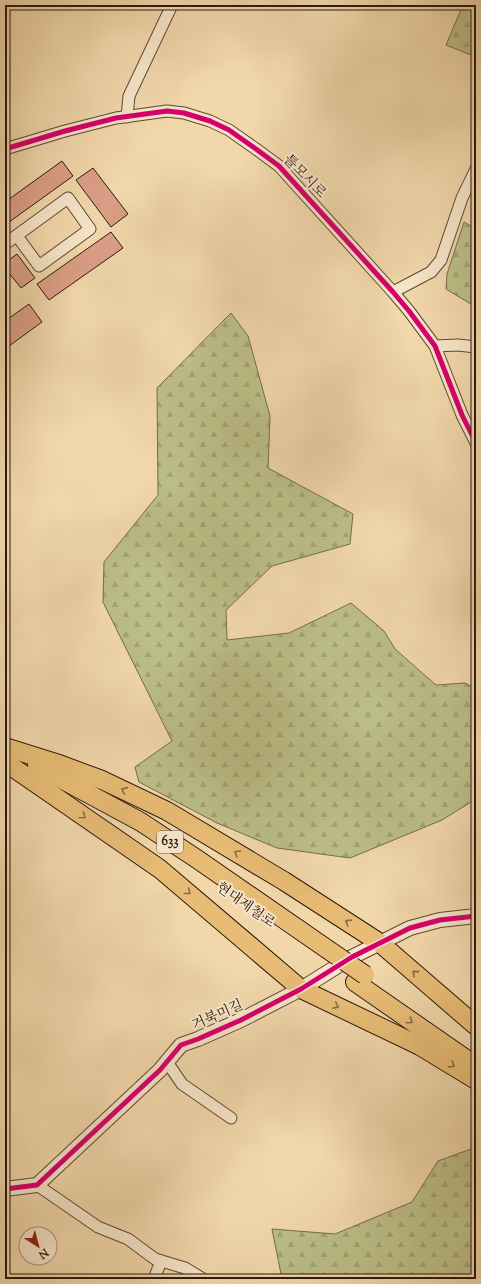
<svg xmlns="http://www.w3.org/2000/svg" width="481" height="1284" font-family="'Sorts Mill Goudy','Noto Serif KR',serif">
  <defs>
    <pattern id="forest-firs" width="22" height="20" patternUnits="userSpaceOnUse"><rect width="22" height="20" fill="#bcbe87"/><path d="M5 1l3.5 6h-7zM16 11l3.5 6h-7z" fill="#a2a373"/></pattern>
  </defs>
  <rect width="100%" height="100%" fill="#f1d7aa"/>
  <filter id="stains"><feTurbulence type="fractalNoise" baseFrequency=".005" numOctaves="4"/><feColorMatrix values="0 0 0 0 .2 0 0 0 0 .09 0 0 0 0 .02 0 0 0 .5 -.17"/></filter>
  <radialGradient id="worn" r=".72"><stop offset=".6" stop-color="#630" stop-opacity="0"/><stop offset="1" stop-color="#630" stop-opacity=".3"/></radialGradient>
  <g fill="url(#forest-firs)" stroke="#746c4b">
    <polygon points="463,5 476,5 476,57 446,45"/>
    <polygon points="464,222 476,229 476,307 446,289 447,274"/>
    <polygon points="231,313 248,336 270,416 268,468 353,514 350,544 272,566 226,610 227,640 289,633 351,603 384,631 395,649 436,685 465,683 476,689 476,799 442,820 350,858 277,848 217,823 139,782 135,767 172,741 103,602 104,562 158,495 157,388"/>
    <polygon points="471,1149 476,1150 476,1279 282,1279 272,1229 335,1234 412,1202 438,1161"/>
  </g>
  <g fill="#db9f87" stroke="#2d190f">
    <polygon points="62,161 73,176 5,225 5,202"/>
    <polygon points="93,168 128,214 111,227 76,180"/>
    <polygon points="111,232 123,248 49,300 37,284"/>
    <polygon points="17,254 35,278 21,288 5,268 5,263"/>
    <polygon points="29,304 42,322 5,349 5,321"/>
  </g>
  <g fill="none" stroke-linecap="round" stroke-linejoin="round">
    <g stroke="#5e4836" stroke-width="13">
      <g id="minor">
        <polyline points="127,117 129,96 172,5"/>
        <polyline points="5,149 65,131 116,118 167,111 184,113 210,121 229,130 256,149 279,166 393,292 409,311 435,346 462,415 476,443"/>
        <polyline points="5,244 68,198 90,229 39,266 17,236"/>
        <polyline points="393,292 431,272 441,260 462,198 476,169"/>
        <polyline points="435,346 458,345 476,347"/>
        <polyline points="167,1062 182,1084 231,1118"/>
        <polyline points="37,1185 98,1227 128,1239 155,1259 185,1268 203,1279"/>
        <polyline points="154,1279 161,1261"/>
      </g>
    </g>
    <g stroke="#5e4836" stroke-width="16">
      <polyline id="tertiary" points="5,1189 37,1185 160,1070 181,1045 198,1039 241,1020 301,989 352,957 410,928 440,920 476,916"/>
    </g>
    <g stroke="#2d190f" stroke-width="20">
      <g id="trunk">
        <polyline points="5,747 56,763 102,780 167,811 284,881 380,943 476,1026"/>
        <polyline points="5,762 160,869 301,989 420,1046 476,1080"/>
        <polyline points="37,766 141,822 197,859 327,949"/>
        <polyline points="355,982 476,1066"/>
      </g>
    </g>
    <use href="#minor" stroke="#f6e5c8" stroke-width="11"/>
    <use href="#tertiary" stroke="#f6e5c8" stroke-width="14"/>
    <use href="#trunk" stroke="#e8bc75" stroke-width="18"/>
    <g stroke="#2d190f" stroke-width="20" stroke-linecap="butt">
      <polyline id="trunk-bridge" points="327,949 365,975"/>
    </g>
    <use href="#trunk-bridge" stroke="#e8bc75" stroke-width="18"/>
    <g stroke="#f6e5c8" stroke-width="8">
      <g id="cycleway">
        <polyline points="5,149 65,131 116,118 167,111 184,113 210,121 229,130 256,149 279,166 393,292 409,311 435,346 462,415 476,443"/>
        <polyline points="5,1189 37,1185 160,1070 181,1045 198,1039 241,1020 301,989 352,957 410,928 440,920 476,916"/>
      </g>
    </g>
    <use href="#cycleway" stroke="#d6006c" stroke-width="5"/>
  </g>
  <defs><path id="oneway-chevron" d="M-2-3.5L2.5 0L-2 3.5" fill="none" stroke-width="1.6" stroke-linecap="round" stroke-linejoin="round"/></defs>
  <g stroke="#8a6a42">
    <use href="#oneway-chevron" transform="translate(124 790) rotate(-156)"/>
    <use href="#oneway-chevron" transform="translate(83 816) rotate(35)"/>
    <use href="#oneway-chevron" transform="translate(237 853) rotate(-149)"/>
    <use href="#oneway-chevron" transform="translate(188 892) rotate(39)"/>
    <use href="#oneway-chevron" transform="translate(348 922) rotate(-147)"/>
    <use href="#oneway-chevron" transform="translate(415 973) rotate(-139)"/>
    <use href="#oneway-chevron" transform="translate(336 1006) rotate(26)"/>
    <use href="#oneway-chevron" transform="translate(410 1021) rotate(35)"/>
    <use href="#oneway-chevron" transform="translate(452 1065) rotate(31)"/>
  </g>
  <g text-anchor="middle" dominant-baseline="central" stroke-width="4" stroke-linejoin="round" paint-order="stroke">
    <rect fill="#f6e5c8" stroke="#695646" stroke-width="1" x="157" y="831" width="26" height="22" rx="3"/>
    <g font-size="13" font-weight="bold" fill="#2d190f">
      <text x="170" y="842">633</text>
    </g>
    <g font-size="14" fill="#2d190f" stroke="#f6e5c8">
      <text transform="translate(304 177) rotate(46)">틀모시로</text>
      <text transform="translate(245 906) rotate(35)">현대제철로</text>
      <text transform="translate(218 1016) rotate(-24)">거북미길</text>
    </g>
  </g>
  <rect width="481" height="1284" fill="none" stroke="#f1d7aa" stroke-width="20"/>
  <rect x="6" y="6" width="469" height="1272" fill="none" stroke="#2d190f" stroke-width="2"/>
  <rect x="10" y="10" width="461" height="1264" fill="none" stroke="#2d190f"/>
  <g transform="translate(38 1246) rotate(144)"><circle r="19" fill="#f6e5c8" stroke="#a6937e"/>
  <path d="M0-3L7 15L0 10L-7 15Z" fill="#8f2418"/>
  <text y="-6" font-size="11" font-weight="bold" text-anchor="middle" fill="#2d190f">N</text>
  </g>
  <rect width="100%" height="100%" filter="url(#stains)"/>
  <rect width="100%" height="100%" fill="url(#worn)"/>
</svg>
